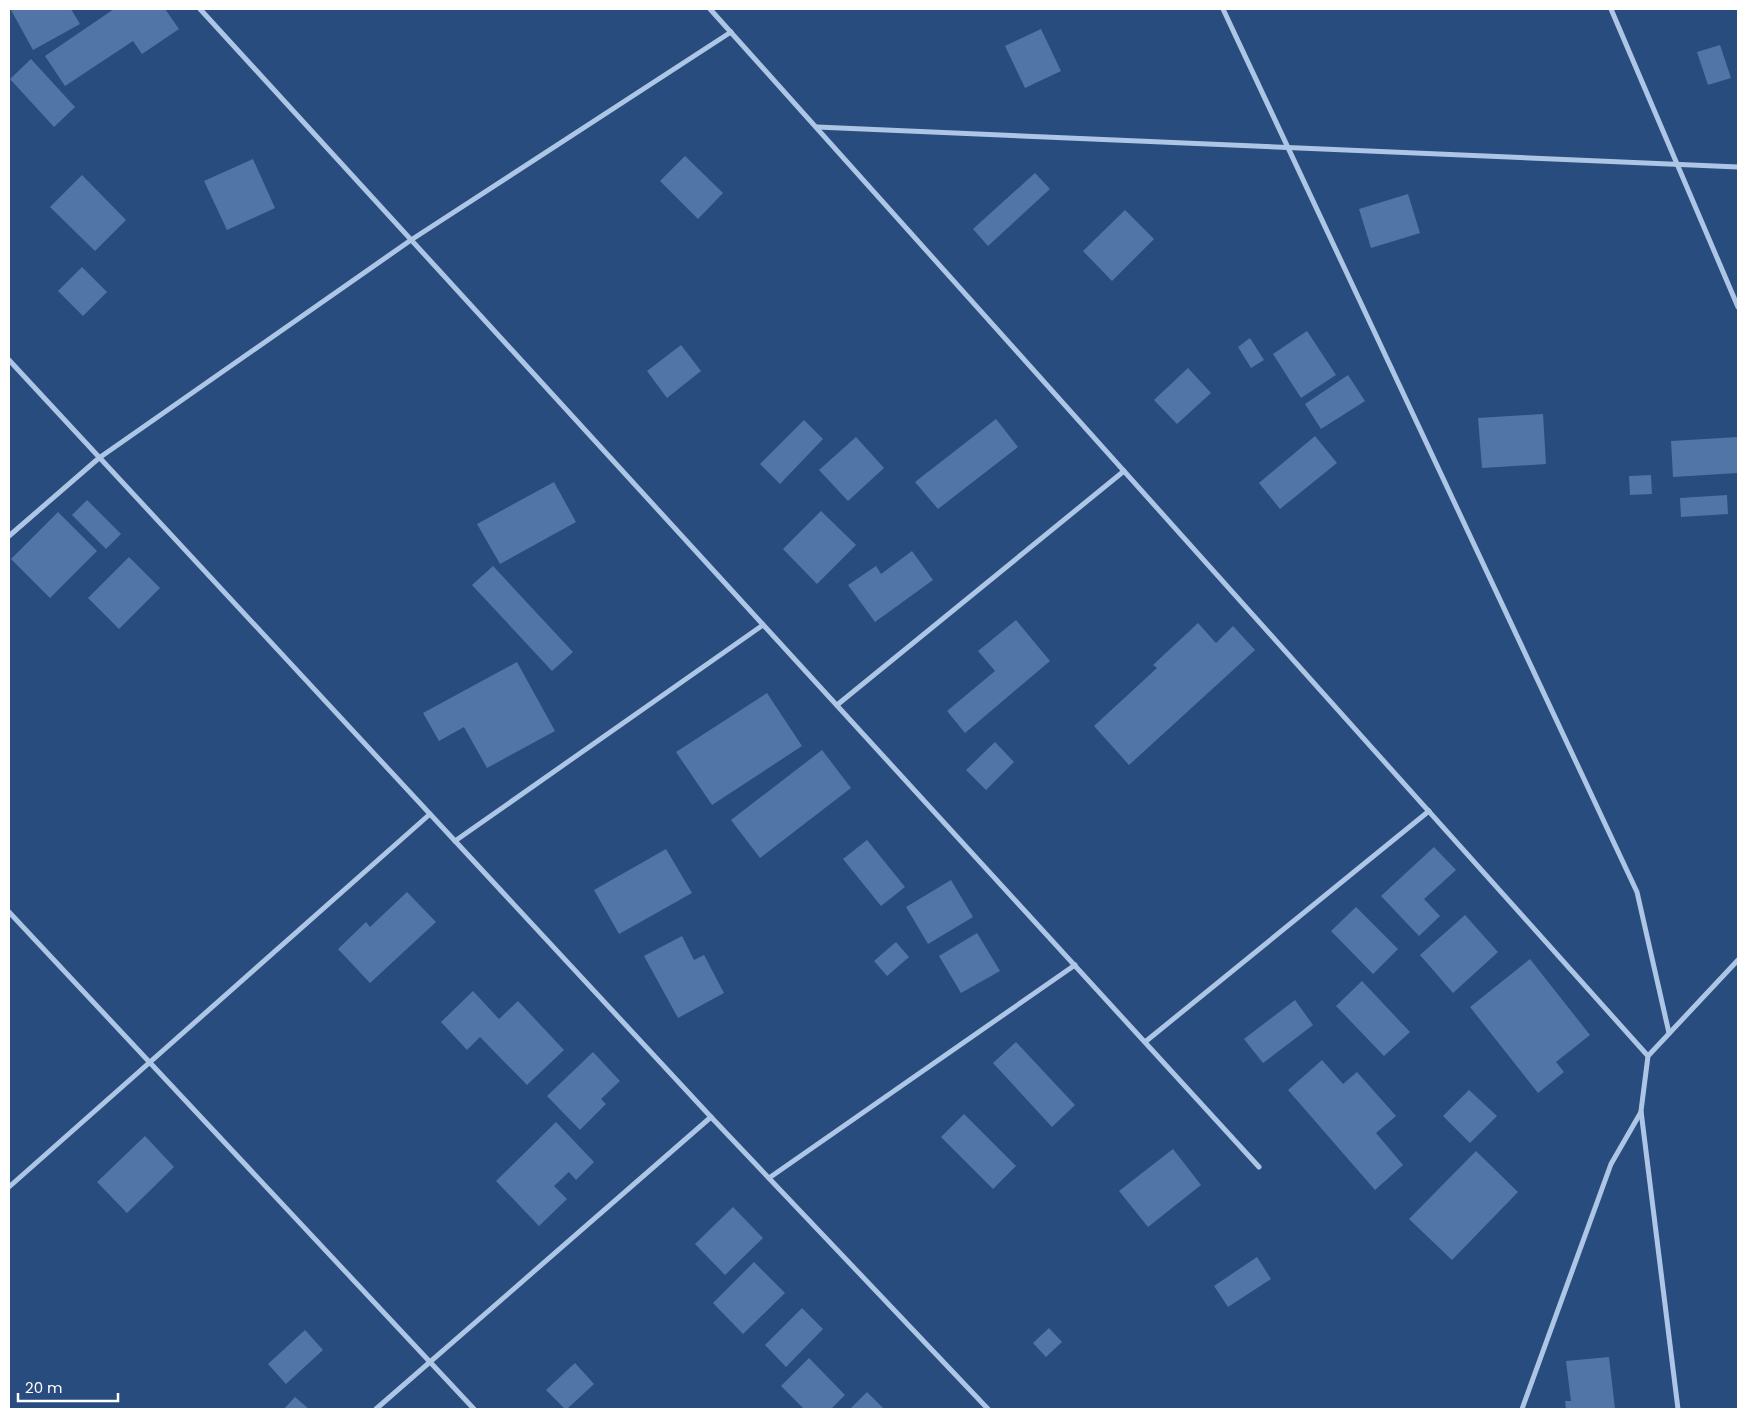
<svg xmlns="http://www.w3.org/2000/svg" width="1747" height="1418" font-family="Poppins,sans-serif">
  <rect width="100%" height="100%" fill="#284c7e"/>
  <g fill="#5075a6">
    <polygon points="13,9 71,9 80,24 33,50 11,10"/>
    <polygon points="114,9 165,9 179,29 142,54 133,41 65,86 45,56"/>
    <polygon points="1041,29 1061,71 1025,88 1005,46"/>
    <polygon points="1720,45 1731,78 1708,85 1697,52"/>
    <polygon points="31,59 75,107 54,127 10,79"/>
    <polygon points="685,156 723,193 698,219 660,181"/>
    <polygon points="253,159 275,208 227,230 204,181"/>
    <polygon points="1035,173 1050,189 988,246 973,229"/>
    <polygon points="82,175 126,220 95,251 50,207"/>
    <polygon points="1408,194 1420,233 1371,248 1359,209"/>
    <polygon points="1125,210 1154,239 1112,281 1083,251"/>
    <polygon points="82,267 107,292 83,316 58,291"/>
    <polygon points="1307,331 1336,375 1301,398 1273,354"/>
    <polygon points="1250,338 1264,360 1251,368 1238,347"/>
    <polygon points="681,345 701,371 667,398 647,371"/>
    <polygon points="1188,368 1211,393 1177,424 1154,400"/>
    <polygon points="1348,375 1365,401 1321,429 1305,404"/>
    <polygon points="1543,414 1546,464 1482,468 1478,418"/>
    <polygon points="996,419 1018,447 938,509 915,482"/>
    <polygon points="804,420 823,439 780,484 760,464"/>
    <polygon points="1315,436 1337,463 1280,509 1259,483"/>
    <polygon points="856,437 884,468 848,501 819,470"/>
    <polygon points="1738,437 1738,473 1673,477 1671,441"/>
    <polygon points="1651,475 1652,494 1630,495 1629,476"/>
    <polygon points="554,482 576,522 500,564 477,524"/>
    <polygon points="1727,495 1728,514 1681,517 1680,498"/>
    <polygon points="87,500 121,534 106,549 72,515"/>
    <polygon points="821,511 856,545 817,584 783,549"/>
    <polygon points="58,512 97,551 50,598 11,559"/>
    <polygon points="912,551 933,580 875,622 848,585 876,566 881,574"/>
    <polygon points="129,557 160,588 119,629 88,598"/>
    <polygon points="493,566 573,652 552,671 472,585"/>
    <polygon points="1016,620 1050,661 965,733 947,711 995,671 978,651"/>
    <polygon points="1198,623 1216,643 1233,626 1255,650 1129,765 1094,726 1157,668 1153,665"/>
    <polygon points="517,662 555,731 487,768 464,727 439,741 423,713"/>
    <polygon points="767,693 802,746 712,805 676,752"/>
    <polygon points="995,742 1014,762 986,790 966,770"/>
    <polygon points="822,750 851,788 760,858 731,820"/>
    <polygon points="867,840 905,887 881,906 843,859"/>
    <polygon points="1434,847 1456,870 1424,899 1440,916 1419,936 1381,896"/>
    <polygon points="666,849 692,893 619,934 594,890"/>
    <polygon points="951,880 973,917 928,944 906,907"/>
    <polygon points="407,892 436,922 370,983 338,949 366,922 370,927"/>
    <polygon points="1356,907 1398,949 1373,974 1331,931"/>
    <polygon points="1465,915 1498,952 1453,993 1420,955"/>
    <polygon points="977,933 1000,971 961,993 939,956"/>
    <polygon points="682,936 694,960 704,955 724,993 678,1018 644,956"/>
    <polygon points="896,942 909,957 887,976 874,961"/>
    <polygon points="1530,959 1590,1035 1556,1062 1564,1072 1538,1093 1470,1007"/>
    <polygon points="1362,981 1410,1032 1384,1056 1336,1006"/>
    <polygon points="473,991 499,1019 518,1001 564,1050 527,1085 480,1037 467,1050 441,1022"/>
    <polygon points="1295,1000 1313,1025 1263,1063 1244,1039"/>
    <polygon points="1016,1042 1075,1105 1052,1127 993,1063"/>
    <polygon points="593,1052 620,1081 601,1099 606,1104 580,1130 547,1096"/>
    <polygon points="1322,1060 1343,1084 1357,1072 1396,1116 1376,1133 1403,1165 1375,1190 1288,1090"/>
    <polygon points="1469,1090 1497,1116 1470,1143 1443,1116"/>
    <polygon points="964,1114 1016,1166 993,1189 941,1137"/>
    <polygon points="556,1122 594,1162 576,1180 569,1172 554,1186 567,1199 539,1226 496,1181"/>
    <polygon points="145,1136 174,1167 127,1213 97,1182"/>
    <polygon points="1173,1149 1201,1185 1148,1227 1119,1191"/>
    <polygon points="1476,1151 1518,1192 1452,1260 1409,1219"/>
    <polygon points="733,1207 763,1238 725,1275 695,1244"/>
    <polygon points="1257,1257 1271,1279 1228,1307 1214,1286"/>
    <polygon points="754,1262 785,1293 743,1334 713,1303"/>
    <polygon points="802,1308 823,1329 786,1367 765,1345"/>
    <polygon points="1049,1328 1062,1342 1046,1357 1033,1343"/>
    <polygon points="305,1330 323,1350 286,1384 268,1364"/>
    <polygon points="1609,1357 1615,1409 1566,1409 1565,1401 1571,1401 1566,1361"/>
    <polygon points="809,1358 845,1395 831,1409 804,1409 781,1386"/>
    <polygon points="575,1363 594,1384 567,1409 565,1409 546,1390"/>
    <polygon points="867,1392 884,1409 850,1409"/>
    <polygon points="295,1397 309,1409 284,1409"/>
  </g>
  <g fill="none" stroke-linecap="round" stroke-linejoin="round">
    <g stroke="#aec6e5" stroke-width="5">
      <polyline points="200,9 1259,1167"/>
      <polyline points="710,9 1648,1056"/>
      <polyline points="1223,9 1637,892 1669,1033"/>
      <polyline points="1611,9 1738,307"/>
      <polyline points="817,127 1738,167"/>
      <polyline points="9,360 711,1117 988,1409"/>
      <polyline points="9,536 99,458 411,240 731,32"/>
      <polyline points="837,705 1124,471"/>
      <polyline points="455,841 763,625"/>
      <polyline points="9,912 474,1409"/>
      <polyline points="1145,1042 1429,811"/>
      <polyline points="769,1178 1075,965"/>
      <polyline points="9,1187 430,814"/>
      <polyline points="376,1409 711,1117"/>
      <polyline points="1522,1409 1611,1164 1641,1112"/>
      <polyline points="1678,1409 1641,1111 1648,1056 1738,960"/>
    </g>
  </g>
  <rect width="1747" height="1418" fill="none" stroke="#ffffff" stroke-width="20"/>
  <path d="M18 1393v8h100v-8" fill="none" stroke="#ffffff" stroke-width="2.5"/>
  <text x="25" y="1393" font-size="15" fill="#ffffff" stroke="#284c7e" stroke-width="4" paint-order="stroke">20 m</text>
</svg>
